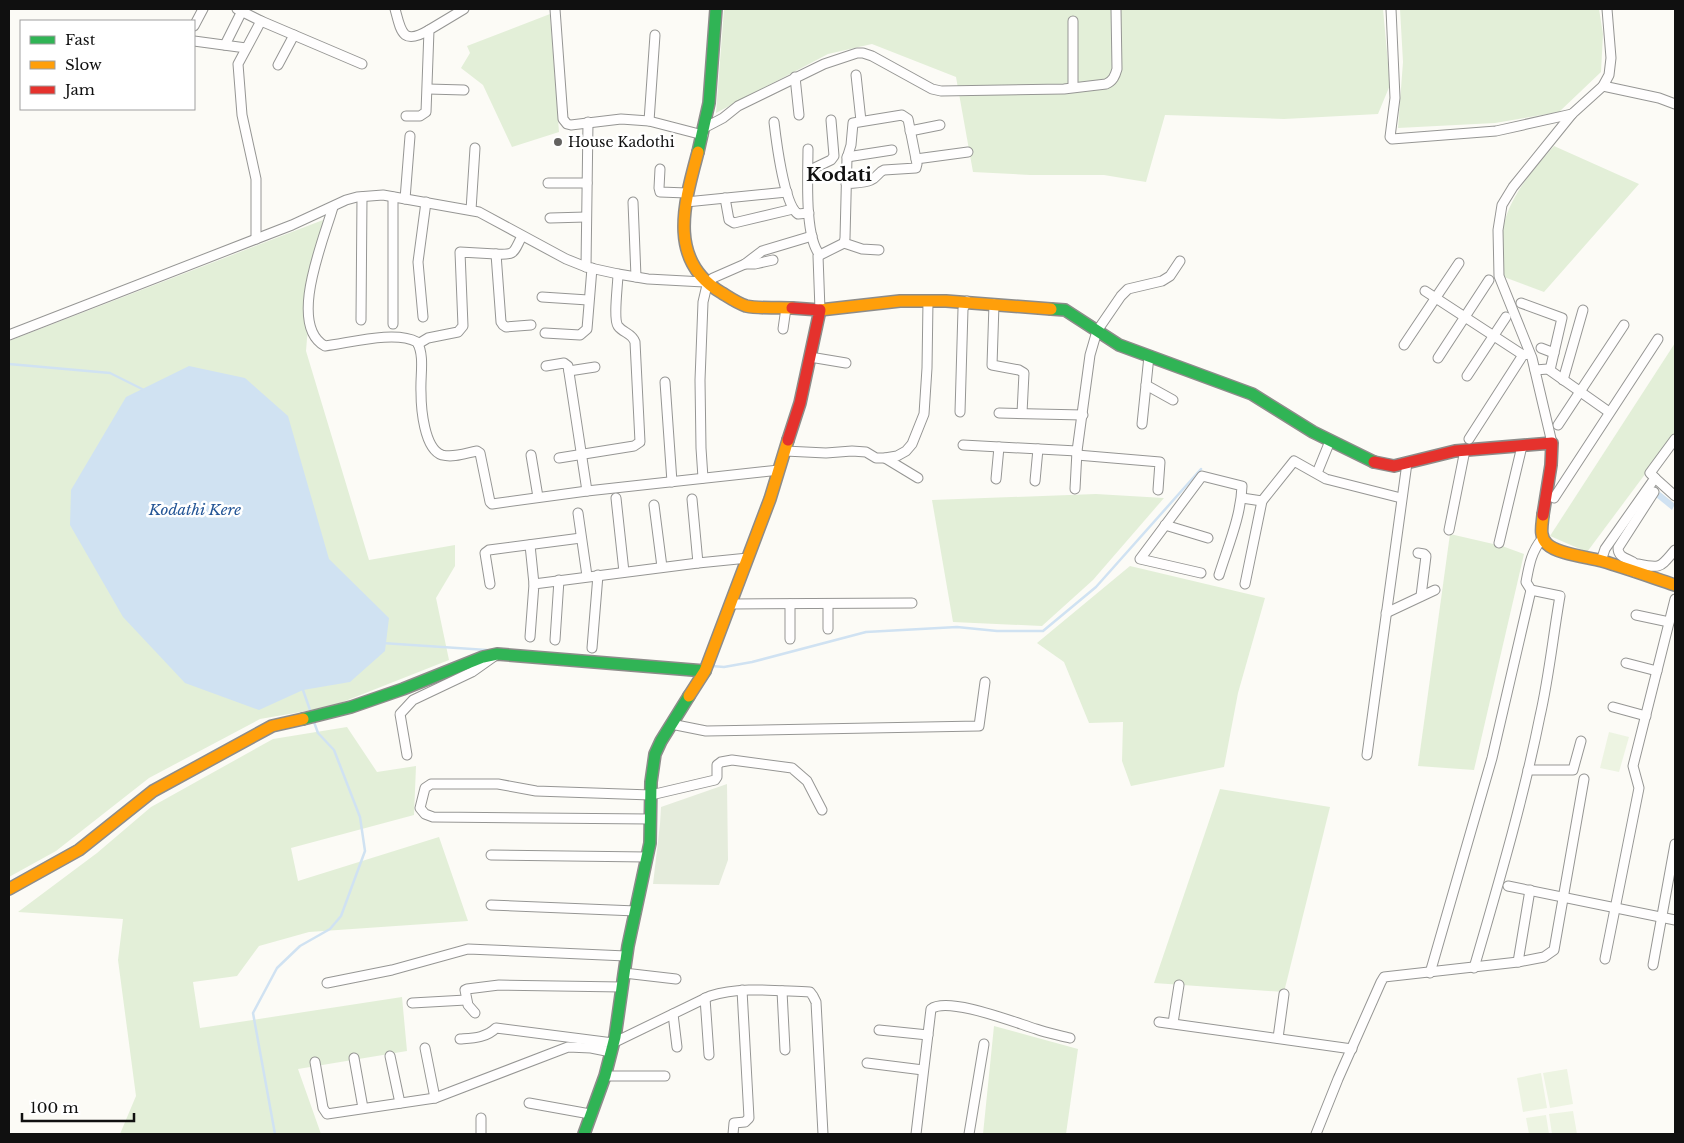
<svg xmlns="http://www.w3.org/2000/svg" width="1684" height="1143" font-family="'Libre Baskerville',serif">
  <rect width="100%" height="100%" fill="#fcfbf6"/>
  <g fill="#e3efd8">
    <polygon points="724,9 1383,9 1390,85 1378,114 1284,119 1165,115 1146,182 1104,175 1030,175 973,172 956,77 872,44 828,54 716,113"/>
    <polygon points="1400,9 1599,9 1603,34 1601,72 1559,112 1495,123 1398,128 1403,62"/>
    <polygon points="550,14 559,132 512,147 483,85 461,68 470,53 467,46"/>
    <path d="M1554 146 1639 184 1544 292 1504 277C1504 262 1500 240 1503 227 1511 194 1532 171 1554 146Z"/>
    <polygon points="323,220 309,314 306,351 369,560 455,545 455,566 436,598 449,660 330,707 260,719 149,778 56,851 9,877 9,341"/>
    <polygon points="1675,343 1675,434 1587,552 1550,536"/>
    <polygon points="1096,494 1164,498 1093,580 1042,626 953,622 932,500"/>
    <polygon points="1450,534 1502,546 1524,554 1474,770 1418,766"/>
    <polygon points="1130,566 1265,598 1238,693 1224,767 1131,786 1122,761 1123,722 1089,723 1064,662 1037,643"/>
    <polygon points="347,727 377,772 416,766 414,815 291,848 298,881 439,837 468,921 309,932 259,946 237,976 193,982 200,1028 402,997 407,1051 298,1069 321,1134 120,1134 136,1096 118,960 123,919 18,912 97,853 151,807 273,739"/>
    <polygon points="1220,789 1330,807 1284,992 1154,983"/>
    <polygon points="994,1026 1078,1049 1066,1134 983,1134"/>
  </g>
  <polygon fill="#e5ecdc" points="727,784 728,860 719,885 653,884 660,824 661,807"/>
  <g fill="#edf4e2">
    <polygon points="1609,732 1629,737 1619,772 1600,768"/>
    <polygon points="1567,1069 1573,1104 1550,1108 1543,1073"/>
    <polygon points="1541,1073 1547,1108 1523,1112 1517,1078"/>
    <polygon points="1573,1111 1577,1134 1552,1134 1549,1114"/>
    <polygon points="1546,1115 1549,1134 1529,1134 1526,1118"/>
  </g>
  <g fill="#d0e2f2">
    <polygon points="189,366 245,378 288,416 329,559 389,618 385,651 350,682 303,690 259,710 185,683 123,617 70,525 71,490 126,397"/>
    <polygon points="1660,492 1675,504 1672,510 1656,497"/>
  </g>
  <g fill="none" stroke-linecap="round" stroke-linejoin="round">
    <g stroke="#d0e2f2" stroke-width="2.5">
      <polyline points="9,364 110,373 142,389"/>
      <polyline points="382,643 487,650"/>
      <polyline points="712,666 724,667 752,662 866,632 957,627 997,631 1043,631 1096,587 1201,469"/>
      <polyline points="303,690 310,710"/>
      <polyline points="275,1134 253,1013 277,968 300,946 330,929 341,916 365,851 360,817 334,750 318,733 314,722"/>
    </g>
    <g stroke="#969694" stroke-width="11">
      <g id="street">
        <polyline points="237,9 261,21 238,64 242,115 256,179 256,239"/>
        <path d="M395 9C401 31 402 46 429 30"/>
        <polyline points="555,9 563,119 567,124 571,125 621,119 649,121 703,135"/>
        <polyline points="1391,9 1395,98 1390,137 1392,139 1496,131 1572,114"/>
        <polyline points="261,21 362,64"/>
        <polyline points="1073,21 1073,87"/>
        <polyline points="194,26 203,9"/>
        <polyline points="194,41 246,48"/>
        <polyline points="225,45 242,11"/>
        <polyline points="278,65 294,35"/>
        <polyline points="856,75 861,121"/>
        <polyline points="795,77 799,115"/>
        <polyline points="1603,86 1659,98 1675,104"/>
        <polyline points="428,89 464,90"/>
        <polyline points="406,116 420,116 426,112 429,30 464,9"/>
        <polyline points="649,121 655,35"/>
        <path d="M774 122C776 139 784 205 798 214L809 213"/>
        <path d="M704 128 723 118 738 106 824 64 857 53H863L872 56 932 89 941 91 1064 89 1106 84C1113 81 1115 76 1117 69L1116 9"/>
        <polyline points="910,131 940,125"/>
        <path d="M808 149C808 174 804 237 820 255"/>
        <polyline points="847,157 892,150"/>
        <polyline points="916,159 968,152"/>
        <polyline points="660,169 659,188 660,192 687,193"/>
        <polyline points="808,171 831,160 834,156 831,120"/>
        <polyline points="548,183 587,183"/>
        <polyline points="725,198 729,220 734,223 793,209"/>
        <polyline points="405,199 410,136"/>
        <polyline points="633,202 636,277"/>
        <polyline points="686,202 787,192"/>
        <path d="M333 207C324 239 287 325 325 346 350 343 395 330 417 342 425 356 420 376 421 392 421 408 424 449 442 455 454 458 466 453 477 451L480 453 490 502 492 504 587 491 779 470"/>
        <polyline points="471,210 475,148"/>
        <polyline points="550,218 586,217"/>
        <path d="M522 236C513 253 516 255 496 254L501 322 503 325 506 327 531 325"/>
        <polyline points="844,243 862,249 879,250"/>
        <polyline points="745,264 755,264 773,260"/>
        <polyline points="586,267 588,122"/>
        <polyline points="1425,291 1523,355"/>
        <polyline points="542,297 588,300"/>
        <polyline points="1521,303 1562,318 1550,370"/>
        <polyline points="994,304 992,365 1019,370 1024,373 1022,413"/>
        <path d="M820 310 818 256 844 243 845 238 847 158 851 145 853 123 902 115 908 119 917 164 916 168 884 170C878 172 877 178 871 180 864 183 854 183 846 184"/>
        <polyline points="423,317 418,262 426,202"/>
        <polyline points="361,320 362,197"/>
        <polyline points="393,324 393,197"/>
        <polyline points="783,329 786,308"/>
        <polyline points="545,333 580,335 587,329 592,268"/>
        <polyline points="9,335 292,225 346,200 357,197 383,195 479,212 566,259 586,267 618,274 648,279 704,282"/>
        <polyline points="418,344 428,338 458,332 463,326 460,252 496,254"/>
        <polyline points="1404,345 1459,263"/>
        <polyline points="1541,348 1554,353"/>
        <polyline points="810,357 846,363"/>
        <polyline points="1438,358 1489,280"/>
        <polyline points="546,366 564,363 568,366 587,491"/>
        <polyline points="1535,370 1548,369 1609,412"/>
        <polyline points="569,371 595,367"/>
        <polyline points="1467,376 1506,317"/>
        <polyline points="1563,380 1583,310"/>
        <polyline points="665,382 672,482"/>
        <polyline points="1146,385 1173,400"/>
        <polyline points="960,412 963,309 967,301"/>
        <polyline points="999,413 1083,415"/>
        <polyline points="1142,424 1149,356"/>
        <polyline points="1558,425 1624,325"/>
        <polyline points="1469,439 1523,355 1528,354"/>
        <polyline points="1552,443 1532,358 1499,276 1498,230 1502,205 1513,187 1572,114 1603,86 1609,75 1611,58 1607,9"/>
        <polyline points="963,445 1077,451 1090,355 1097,331 1121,296 1128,289 1162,281 1170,276 1180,261"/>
        <polyline points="785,451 826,453 852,451 866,452 876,458 885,458 897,456 906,451 912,444 924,414 927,368 928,301"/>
        <polyline points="531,455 538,497"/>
        <polyline points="1077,455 1160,462 1158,490"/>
        <path d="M559 458 634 446 640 442 635 342C632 333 623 333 618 326 613 319 618 284 618 274"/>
        <polyline points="885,458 918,478"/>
        <polyline points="1317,473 1330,441"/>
        <polyline points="703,478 701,448 700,380 703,302 707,285 713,278 745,264 762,251 812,236"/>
        <polyline points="1655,478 1675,496"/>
        <polyline points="996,479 999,447"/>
        <polyline points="1035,481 1038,449"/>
        <polyline points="1075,489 1077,451"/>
        <polyline points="616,498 624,572"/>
        <polyline points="1242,498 1262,501 1294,461 1326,479 1401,498"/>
        <polyline points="1554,498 1658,339"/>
        <polyline points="692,499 698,563"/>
        <polyline points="654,505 662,567"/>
        <polyline points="578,513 587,576"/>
        <polyline points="1165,525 1208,538"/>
        <polyline points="1449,530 1465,450"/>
        <polyline points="1499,543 1522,446"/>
        <polyline points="530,545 534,584"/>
        <polyline points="1418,553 1424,554 1426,556 1421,596"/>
        <polyline points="1601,561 1605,549 1655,478 1650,473 1675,439"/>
        <path d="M1629 570 1633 562C1626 558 1618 557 1618 548L1654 492"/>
        <path d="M1635 572 1638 564C1662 569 1660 567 1675 550"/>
        <path d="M1201 573 1140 559 1202 476 1242 486C1241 516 1228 546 1219 575"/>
        <polyline points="490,584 485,553 489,550 581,538"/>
        <polyline points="1245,584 1262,501"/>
        <polyline points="731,604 912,603"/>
        <polyline points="828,604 828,629"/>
        <polyline points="1386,613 1435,590"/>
        <polyline points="1636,615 1669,622"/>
        <polyline points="530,637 534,584 698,563 748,558"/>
        <polyline points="790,639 790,604"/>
        <polyline points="555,640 559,580"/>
        <polyline points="592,648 598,575"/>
        <polyline points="1626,663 1657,671"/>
        <polyline points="1613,707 1646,716"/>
        <polyline points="671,724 706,731 979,726 985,682"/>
        <polyline points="407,755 400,714 413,700 472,672 496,655"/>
        <polyline points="1367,755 1407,463"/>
        <polyline points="1528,770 1573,770 1581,741"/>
        <polyline points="650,819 433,817 425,814 420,808 425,788 431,784 498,784 536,791 651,795 715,780 717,777 717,765 721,762 732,760 792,768 807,781 822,810"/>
        <polyline points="491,855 647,857"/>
        <polyline points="1508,886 1675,920"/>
        <polyline points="491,905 636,911"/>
        <polyline points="1605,959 1639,788 1633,766 1675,599"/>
        <polyline points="1518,962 1530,890"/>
        <polyline points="1653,965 1675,844"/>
        <path d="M1474 968C1498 885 1523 801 1540 716 1549 677 1553 636 1560 596L1531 590 1526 582C1529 566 1531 552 1542 539"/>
        <polyline points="624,973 676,979"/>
        <polyline points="1430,973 1492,758 1531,590"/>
        <polyline points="327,983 392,970 468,949 626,956"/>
        <polyline points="782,991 785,1050"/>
        <polyline points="705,998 709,1055"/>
        <polyline points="412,1003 466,1000"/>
        <polyline points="475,1013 468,1005 465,990 467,989 499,985 622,987"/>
        <polyline points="673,1014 677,1047"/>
        <polyline points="1159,1022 1352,1049"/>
        <polyline points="1173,1023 1179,985"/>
        <polyline points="879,1030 928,1035"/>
        <polyline points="1278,1038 1284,994"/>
        <path d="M460 1039C473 1038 486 1038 496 1028L613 1043 710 996C741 986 777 991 810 992L813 996 816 1002 823 1134"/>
        <polyline points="425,1048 435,1098"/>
        <polyline points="390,1056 400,1103"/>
        <polyline points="354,1058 363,1108"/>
        <polyline points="315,1062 323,1108 327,1114 435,1098 568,1047 591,1048 611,1052"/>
        <polyline points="867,1063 923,1070"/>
        <polyline points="605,1076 665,1076"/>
        <polyline points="529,1103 590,1114"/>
        <polyline points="481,1134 481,1118"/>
        <polyline points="733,1134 734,1123 745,1122 749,1118 742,990"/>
        <path d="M916 1134 931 1009C948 996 1016 1023 1036 1029 1047 1033 1059 1035 1070 1038"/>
        <polyline points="969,1134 984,1044"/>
        <polyline points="1316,1134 1338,1079 1381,982 1384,977 1518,962 1544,957 1554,950 1584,779"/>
      </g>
    </g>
    <g stroke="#8d8c8a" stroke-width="14">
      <g id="fast">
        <polyline points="698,152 709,103 716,9"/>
        <polyline points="1051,309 1065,310 1119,345 1252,394 1313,432 1374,462"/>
        <polyline points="303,719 351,707 403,689 483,657 497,654 705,671"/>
        <polyline points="584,1134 605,1076 615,1037 628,946 650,843 651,782 655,754 661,741 689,696"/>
      </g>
    </g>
    <g stroke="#8d8c8a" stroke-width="14">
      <g id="slow">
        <path d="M698 152C684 204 667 261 722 293 730 298 737 303 746 306 760 309 777 307 792 308"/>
        <polyline points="820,310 900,301 946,301 1051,309"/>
        <path d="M1543 515C1542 526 1539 536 1547 544 1557 554 1587 557 1602 561 1626 568 1651 577 1675 585"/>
        <polyline points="689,696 705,671 770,499 788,440"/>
        <polyline points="9,889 79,850 153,791 272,726 303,719"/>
      </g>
    </g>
    <g stroke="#8d8c8a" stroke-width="14">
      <g id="jam">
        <polyline points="788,440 800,403 820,310 792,308"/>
        <polyline points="1374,462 1394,466 1455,451 1552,443 1551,465 1543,515"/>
      </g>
    </g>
    <use href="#street" stroke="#fffefe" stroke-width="9"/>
    <use href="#fast" stroke="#30b455" stroke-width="11"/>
    <use href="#slow" stroke="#ff9f0a" stroke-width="11"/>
    <use href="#jam" stroke="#e5322d" stroke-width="11"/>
  </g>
  <circle fill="#636260" stroke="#fff" stroke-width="2" cx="558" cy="142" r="5"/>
  <g text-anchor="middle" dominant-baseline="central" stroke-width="5" stroke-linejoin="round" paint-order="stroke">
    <g font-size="14" fill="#101010" stroke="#fff" text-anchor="start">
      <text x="568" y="142">House Kadothi</text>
    </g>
    <g font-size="15" font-style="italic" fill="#255696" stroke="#fff">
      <text x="195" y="509">Kodathi Kere</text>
    </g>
    <g font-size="19" font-weight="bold" fill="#101010" stroke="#fff">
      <text x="839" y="174">Kodati</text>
    </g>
  </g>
  <rect width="1684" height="1143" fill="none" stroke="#101010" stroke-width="20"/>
  <rect x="20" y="20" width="175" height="90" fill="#ffffff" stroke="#9f9f9f"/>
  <rect x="30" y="36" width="25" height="8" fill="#30b455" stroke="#9f9f9f"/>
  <text x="65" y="45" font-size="15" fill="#101010">Fast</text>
  <rect x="30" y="61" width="25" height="8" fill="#ff9f0a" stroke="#9f9f9f"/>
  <text x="65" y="70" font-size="15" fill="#101010">Slow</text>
  <rect x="30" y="86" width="25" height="8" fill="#e5322d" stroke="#9f9f9f"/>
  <text x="65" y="95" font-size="15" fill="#101010">Jam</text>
  <path d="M22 1113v8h112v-8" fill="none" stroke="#101010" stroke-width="2.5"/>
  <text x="30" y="1113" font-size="15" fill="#101010" stroke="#ffffff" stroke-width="4" paint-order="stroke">100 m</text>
</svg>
